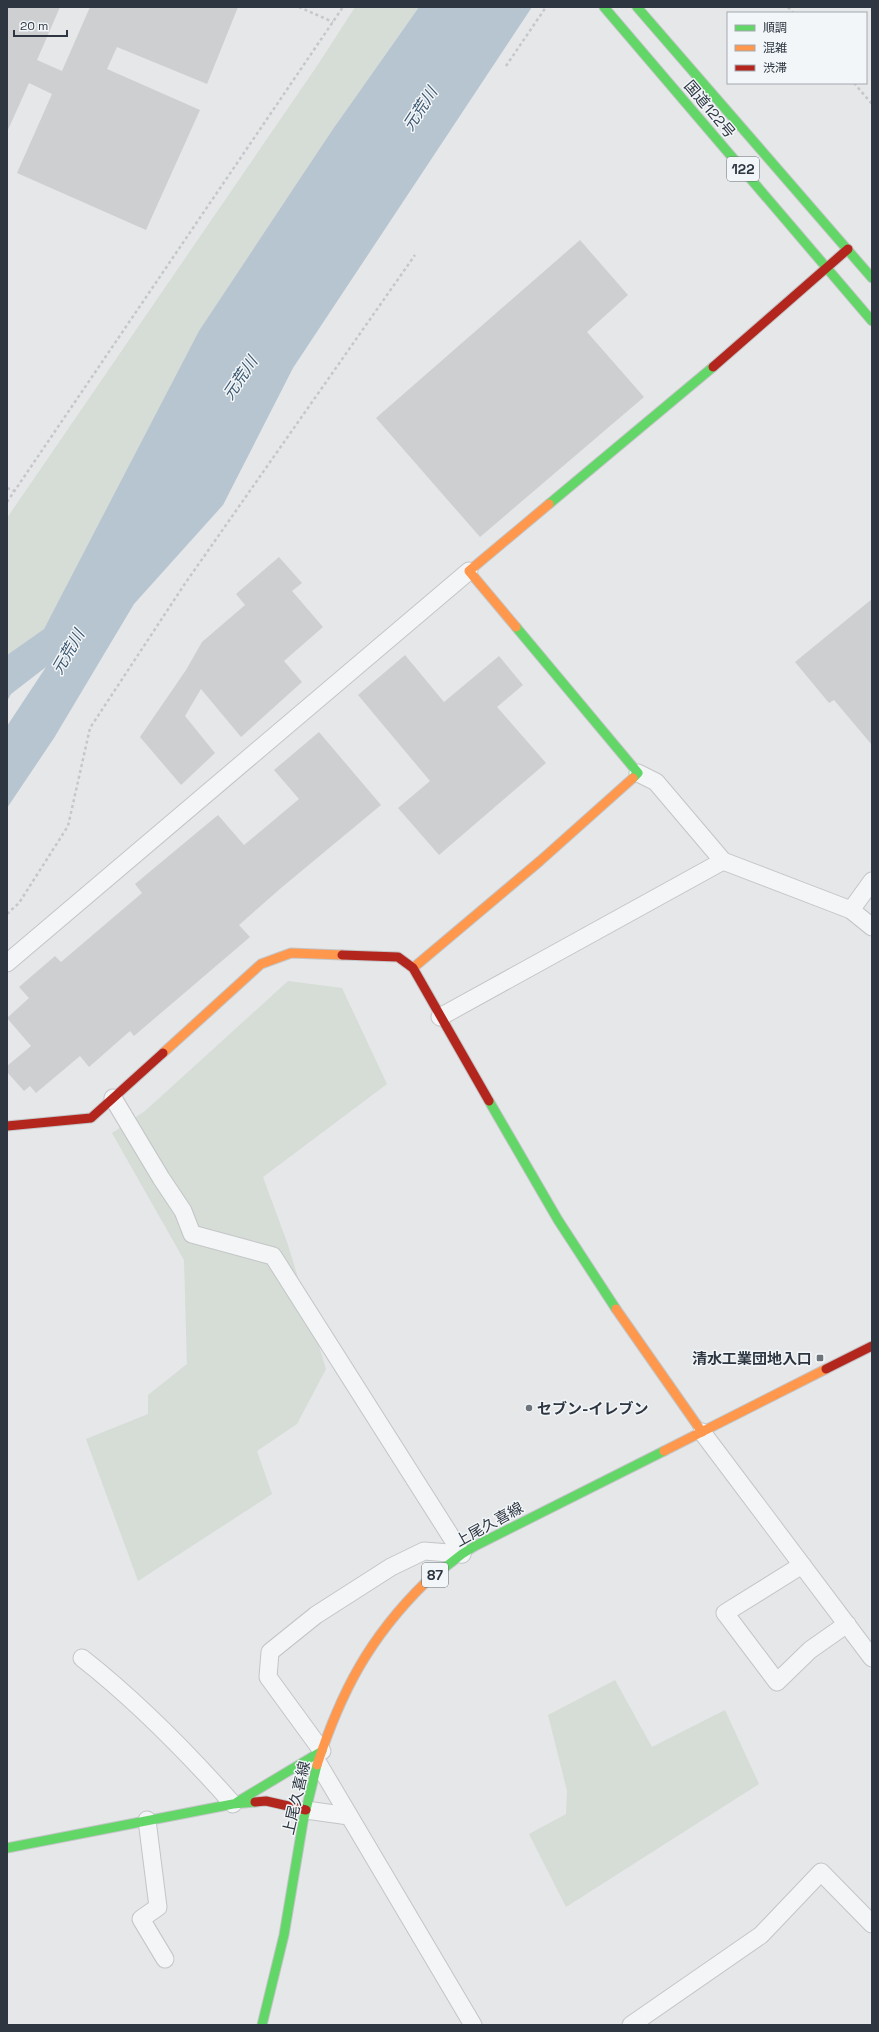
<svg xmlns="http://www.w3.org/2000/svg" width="879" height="2032" font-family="'Space Grotesk','Noto Sans JP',sans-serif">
  <rect width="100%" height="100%" fill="#e5e7e9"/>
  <g fill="#d6dcd6">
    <polygon points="355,7 419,7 333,129 184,361 116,494 44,629 7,655 7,518 319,63"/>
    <polygon points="288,981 342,988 387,1084 263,1177 288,1245 326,1369 297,1424 257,1451 272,1494 138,1581 86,1439 148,1414 148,1395 187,1364 184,1260 112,1133 145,1111"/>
    <polygon points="615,1680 652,1747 725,1710 759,1784 566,1907 529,1834 566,1814 567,1791 548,1715"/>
  </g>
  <polygon fill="#b7c5d0" points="419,7 532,7 293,368 223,505 134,604 54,738 7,808 7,726 46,667 11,694 7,701 7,655 44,629 199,331 333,129"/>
  <g fill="#cdcfd1">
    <polygon points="7,7 60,7 37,60 62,71 90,7 238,7 207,84 117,47 107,69 200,110 146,230 17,173 52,94 29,83 7,132"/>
    <polygon points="580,240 628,295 587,332 644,397 480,537 376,418"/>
    <polygon points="279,557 302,583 292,591 323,627 284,661 302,682 241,737 201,689 185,716 215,753 181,785 140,737 186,670 202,642 245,605 236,594"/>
    <polygon points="872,599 872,745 834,700 829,703 795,662"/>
    <polygon points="405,655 444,702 499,656 523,685 497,707 546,763 439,855 398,808 430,781 358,695"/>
    <polygon points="319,732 381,805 281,888 239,925 250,937 134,1036 130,1031 89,1067 80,1056 36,1093 30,1086 24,1091 7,1072 7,1066 31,1046 7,1018 29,998 19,987 55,956 61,962 142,893 135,884 218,815 244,845 299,799 274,770"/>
  </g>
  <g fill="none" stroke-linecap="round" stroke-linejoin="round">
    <g stroke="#c3c5c7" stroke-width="19">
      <g id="street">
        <polyline points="638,773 656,782 723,861 851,910 872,927"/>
        <polyline points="851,910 872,881"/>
        <polyline points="7,963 469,571"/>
        <polyline points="440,1017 723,861"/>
        <polyline points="113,1098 161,1178 183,1211 192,1234 273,1256 462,1554"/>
        <polyline points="702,1432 872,1658"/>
        <polyline points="802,1565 725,1613 777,1682 810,1650 847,1624"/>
        <path d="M82 1658C138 1702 186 1751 233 1804"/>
        <polyline points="322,1751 268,1677 270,1652 316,1615 391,1567 424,1551 462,1554"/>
        <polyline points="318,1763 473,2025"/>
        <polyline points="306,1810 349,1816"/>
        <polyline points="147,1820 158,1907 141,1919 165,1959"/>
        <polyline points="631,2025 761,1935 821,1872 872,1924"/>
      </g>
    </g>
    <g stroke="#c3c5c7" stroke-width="11">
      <g id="fast">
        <polyline points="604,7 872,321"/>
        <polyline points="637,7 872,278"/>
        <polyline points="549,504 713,367"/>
        <polyline points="516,627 638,773 633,778"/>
        <polyline points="489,1101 558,1220 616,1309"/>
        <polyline points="425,1583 462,1554 475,1546 664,1451"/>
        <polyline points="237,1802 322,1751"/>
        <polyline points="7,1848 233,1804 255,1802"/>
        <polyline points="262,2025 284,1935 303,1822 317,1765"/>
      </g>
    </g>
    <g stroke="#c3c5c7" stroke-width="11">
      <g id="slow">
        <polyline points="516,627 469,571 549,504"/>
        <polyline points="413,968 540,861 633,778"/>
        <polyline points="163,1053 261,964 291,953 342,955"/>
        <polyline points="616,1309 702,1432"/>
        <polyline points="664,1451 826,1369"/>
        <path d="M317 1765C341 1692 369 1638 425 1583"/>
      </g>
    </g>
    <g stroke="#c3c5c7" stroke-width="11">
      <g id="jam">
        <polyline points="713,367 848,249"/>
        <polyline points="342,955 398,957 413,968 489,1101"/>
        <polyline points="7,1126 91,1118 163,1053"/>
        <polyline points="826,1369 872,1346"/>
        <polyline points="255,1802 266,1801 306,1810"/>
      </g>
    </g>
    <g stroke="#c5c7c9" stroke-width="2.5" stroke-dasharray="3 3" stroke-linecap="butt">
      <polyline points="299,7 333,22"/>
      <polyline points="788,7 793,13"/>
      <polyline points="506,66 546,7"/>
      <polyline points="854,83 872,104"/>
      <polyline points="7,488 15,491"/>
      <polyline points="7,502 343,7"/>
      <polyline points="7,914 19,903 68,826 90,728 184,585 415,255"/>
    </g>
    <use href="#street" stroke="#f4f5f6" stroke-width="17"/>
    <use href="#fast" stroke="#63d668" stroke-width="9"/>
    <use href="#slow" stroke="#ff974d" stroke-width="9"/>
    <use href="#jam" stroke="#b3261e" stroke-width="9"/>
  </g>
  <g fill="#6d747c" stroke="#f3f6f8" stroke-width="1.5">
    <rect x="816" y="1354" width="8" height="8" rx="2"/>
    <circle cx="529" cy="1408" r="4"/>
  </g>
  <g text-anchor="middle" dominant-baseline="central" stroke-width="3" stroke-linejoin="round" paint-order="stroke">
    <g fill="#f3f6f8" stroke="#687078" stroke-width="1">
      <rect x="727" y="157" width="32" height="24" rx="3"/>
      <rect x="422" y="1563" width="26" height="24" rx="3"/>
    </g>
    <g font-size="14" font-weight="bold" fill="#2d3641">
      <text x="743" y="169">122</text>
      <text x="435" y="1575">87</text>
    </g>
    <g font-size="15" fill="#2d3641" stroke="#f3f6f8">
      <text transform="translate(710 109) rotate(50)">国道122号</text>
      <text transform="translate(489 1524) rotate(-29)">上尾久喜線</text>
      <text transform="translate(296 1798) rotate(-77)">上尾久喜線</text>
    </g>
    <g font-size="15" font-weight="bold" fill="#2d3641" stroke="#f3f6f8" text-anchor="end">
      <text x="812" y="1358">清水工業団地入口</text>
      <text x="537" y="1408" text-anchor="start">セブン-イレブン</text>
    </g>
    <g font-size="16" font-style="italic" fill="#3c5870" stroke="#f3f6f8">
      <text transform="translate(420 109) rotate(-57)">元荒川</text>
      <text transform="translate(240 378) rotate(-56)">元荒川</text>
      <text transform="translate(68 652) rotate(-60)">元荒川</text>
    </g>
  </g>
  <rect width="879" height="2032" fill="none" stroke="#2d3641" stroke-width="16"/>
  <rect x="727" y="12" width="140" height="72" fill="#f3f6f8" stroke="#a4a9af"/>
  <rect x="735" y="25" width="20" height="6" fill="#63d668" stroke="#a4a9af"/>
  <text x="763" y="32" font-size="12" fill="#2d3641">順調</text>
  <rect x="735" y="45" width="20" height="6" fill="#ff974d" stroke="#a4a9af"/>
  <text x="763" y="52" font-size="12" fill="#2d3641">混雑</text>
  <rect x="735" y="65" width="20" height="6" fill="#b3261e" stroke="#a4a9af"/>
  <text x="763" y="72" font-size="12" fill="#2d3641">渋滞</text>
  <path d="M14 30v6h53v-6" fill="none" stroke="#2d3641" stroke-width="2"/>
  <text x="20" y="30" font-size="12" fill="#2d3641" stroke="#f3f6f8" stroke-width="3" paint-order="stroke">20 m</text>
</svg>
